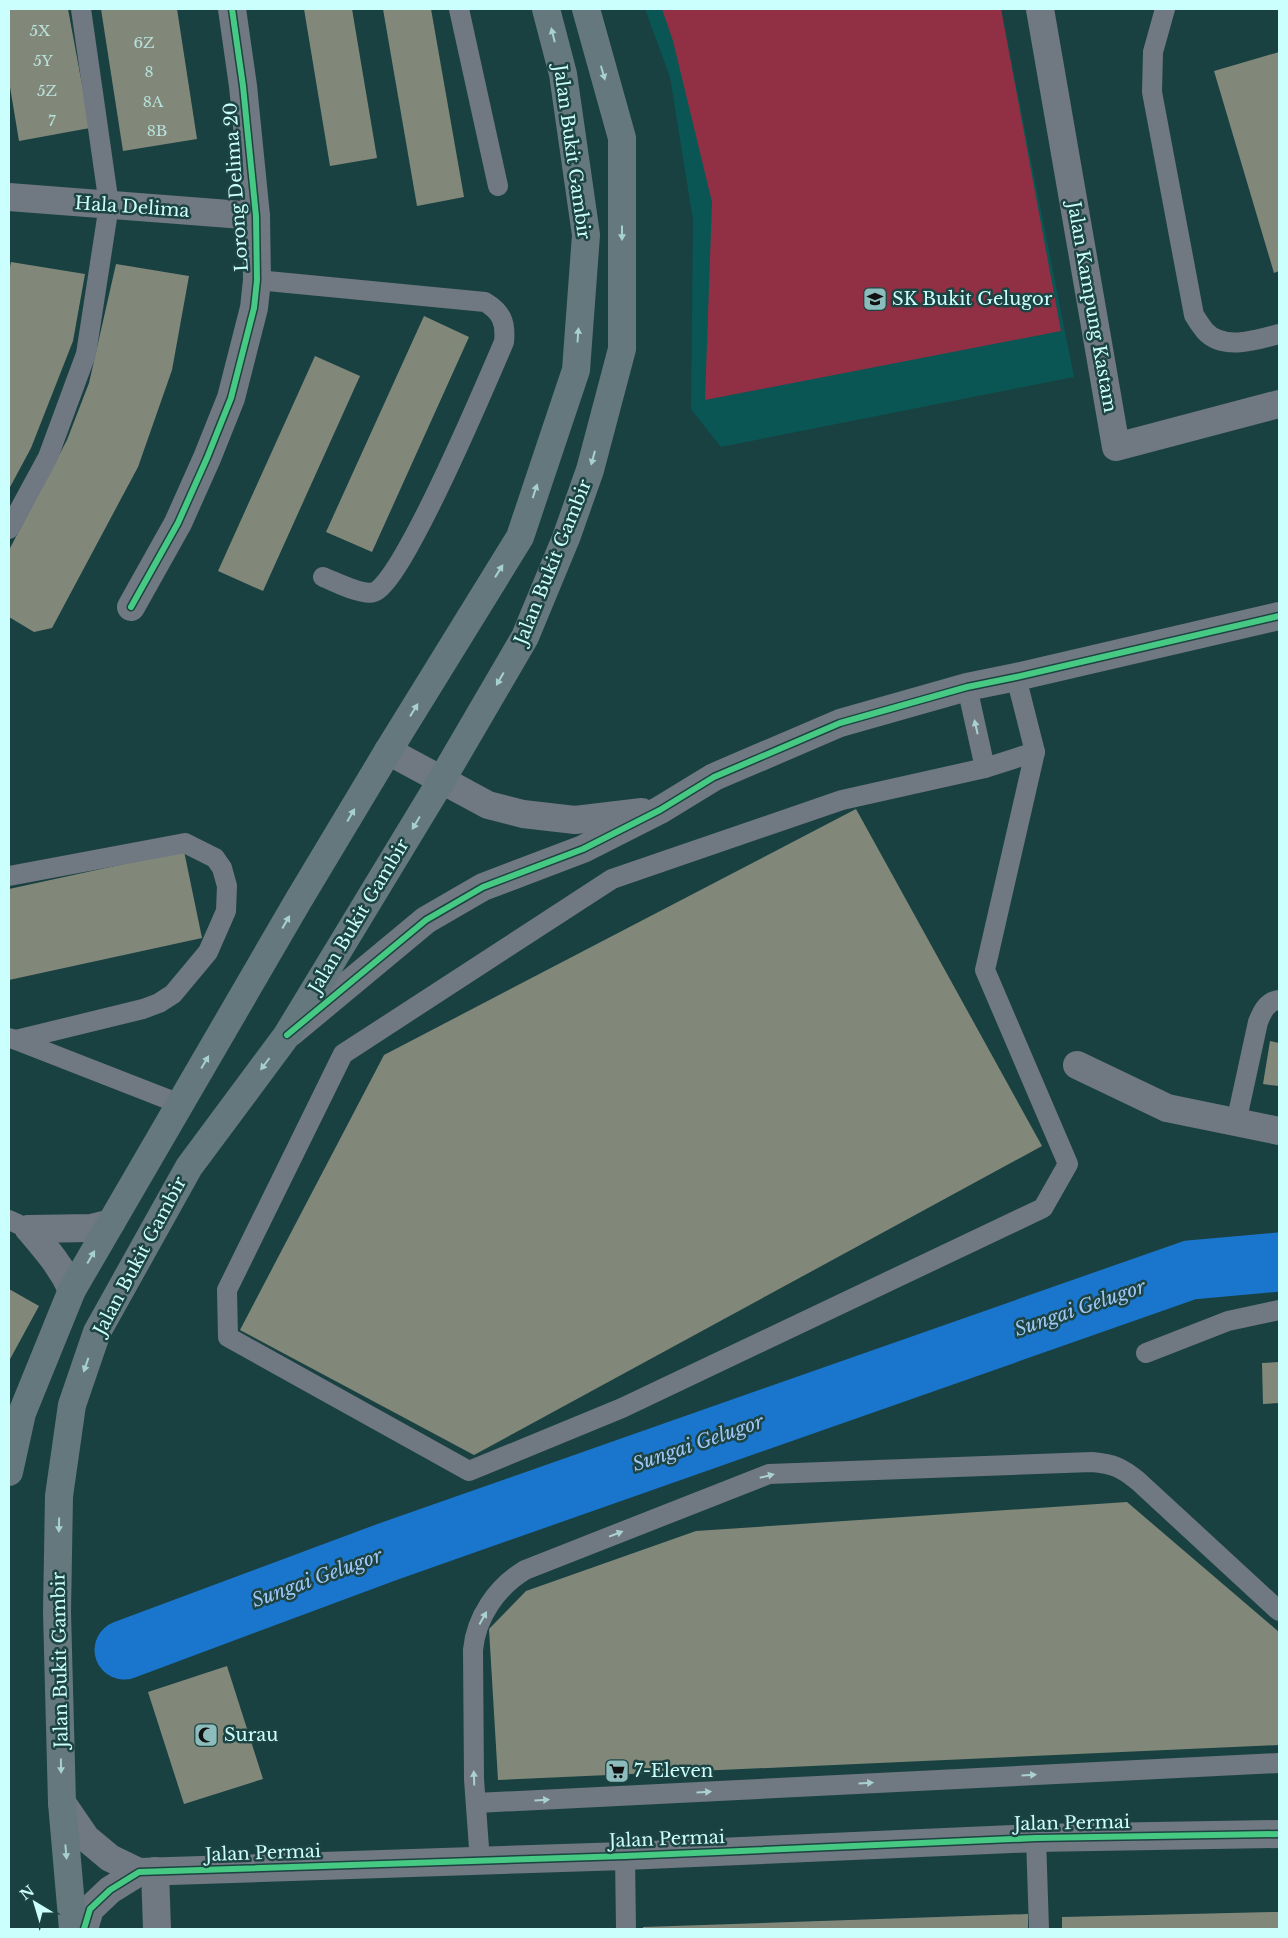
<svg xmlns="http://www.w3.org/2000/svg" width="1288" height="1938" font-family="'Libre Baskerville',serif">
  <rect width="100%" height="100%" fill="#1a4141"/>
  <polygon fill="#095654" points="645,9 1001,9 1074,377 721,447 691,409 693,220 670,77"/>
  <polygon fill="#913044" points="662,9 1001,9 1061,331 705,400 712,202 673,41"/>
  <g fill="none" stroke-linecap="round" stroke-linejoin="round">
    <polyline stroke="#1a76cc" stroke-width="59" points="124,1650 387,1552 1190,1270 1279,1262"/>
  </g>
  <g fill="#81887a">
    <polygon points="9,9 68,9 90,128 19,141 9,81"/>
    <polygon points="101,9 177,9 197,139 123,151"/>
    <polygon points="304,9 352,9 377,158 330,166"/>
    <polygon points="383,9 431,9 464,197 417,206"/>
    <polygon points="1279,52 1279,271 1274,273 1214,71"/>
    <polygon points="11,262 85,274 73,341 31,448 9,489 9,272"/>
    <polygon points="116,264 189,276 172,370 138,467 52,628 34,632 9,617 9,550 67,440 89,383"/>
    <polygon points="424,316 469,337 372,552 326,532"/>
    <polygon points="315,356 360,376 263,591 218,571"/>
    <polygon points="856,809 1042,1146 474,1455 240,1330 384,1055"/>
    <polygon points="184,851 202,938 9,980 9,889"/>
    <polygon points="1270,1041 1279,1043 1279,1086 1263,1084"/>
    <polygon points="9,1289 39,1306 9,1361"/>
    <polygon points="1279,1362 1279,1403 1263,1404 1262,1363"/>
    <polygon points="1127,1502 1279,1632 1279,1745 498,1780 489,1629 526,1591 696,1531"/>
    <polygon points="227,1666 263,1779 184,1804 148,1692"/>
    <polygon points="1272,1912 1279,1912 1279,1929 1062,1929 1062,1917"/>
    <polygon points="1028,1914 1028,1929 643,1929 643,1927"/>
  </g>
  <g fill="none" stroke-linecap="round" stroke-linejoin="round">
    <g stroke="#707882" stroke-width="20">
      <polyline points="459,9 498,186"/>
      <path d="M1165 9 1153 52 1152 92 1194 315C1197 320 1201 326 1205 331 1223 351 1257 340 1279 334"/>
      <path d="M257 280 485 302C502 312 506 323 504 342 488 379 402 584 374 592 362 596 336 582 323 577"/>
      <polyline points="9,529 48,457 86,354 109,205 81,9"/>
      <polyline points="1016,677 1035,752"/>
      <polyline points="967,687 985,768"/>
      <polygon points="1035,752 985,970 1068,1164 1043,1208 622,1408 469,1471 228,1337 227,1290 343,1054 612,879 842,800 985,768"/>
      <polyline points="9,876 185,843 215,858 222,868 227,886 226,911 208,952 173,994 159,1003 143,1009 16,1040 9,1038"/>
      <polyline points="16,1040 180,1104"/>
      <path d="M1236 1123 1258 1022C1262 1012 1267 1001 1279 1000"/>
      <polyline points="9,1220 29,1229"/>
      <polyline points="1146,1353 1228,1321 1279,1310"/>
      <polyline points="476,1803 1279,1763"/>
      <polyline points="1036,1838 1039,1929"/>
      <polyline points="625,1856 626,1929"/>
      <path d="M480 1862 474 1779 473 1650C476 1617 497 1587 525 1570L769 1474 1092 1462C1113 1464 1121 1467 1138 1481L1279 1611"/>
    </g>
    <g stroke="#707882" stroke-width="28">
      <polyline points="1040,9 1116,447 1279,404"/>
      <polyline points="9,197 256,216"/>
      <polyline points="131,607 178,523 207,458 231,398 254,308 257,280 256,216 243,86 232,9"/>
      <polyline points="388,751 488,805 523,814 575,820 642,812"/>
      <polyline points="290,1033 426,920 483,887 583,849 660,810 714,777 840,723 967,687 1016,677 1279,616"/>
      <polyline points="1077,1065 1167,1108 1279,1131"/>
      <polyline points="29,1229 91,1228 111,1223"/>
      <path d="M29 1229C46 1249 61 1266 72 1290"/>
      <polyline points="62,1803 86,1838 110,1858 139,1872"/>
      <polyline points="155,1871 157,1929"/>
      <polyline points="84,1929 90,1909 110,1890 139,1872 625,1856 1036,1838 1279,1834"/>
    </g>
    <g stroke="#65787d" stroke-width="28">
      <polyline points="9,1472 22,1413 72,1290 298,901 388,751 520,537 576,370 586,235 563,74 546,9"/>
      <polyline points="73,1929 62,1803 57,1612 59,1496 72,1405 97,1332 189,1167 287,1035 441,781 525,637 566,538 590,470 622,349 622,138 586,9"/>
    </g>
    <g stroke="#1d4342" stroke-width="9">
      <g id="cycleway">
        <polyline points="131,607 178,523 207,458 231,398 254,308 257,280 256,216 243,86 232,9"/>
        <polyline points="287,1035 426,920 483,887 583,849 660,810 714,777 840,723 967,687 1016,677 1279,616"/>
        <polyline points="84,1929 90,1909 110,1890 139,1872 625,1856 1036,1838 1279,1834"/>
      </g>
    </g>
    <use href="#cycleway" stroke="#46c982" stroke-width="6"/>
  </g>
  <defs><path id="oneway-solid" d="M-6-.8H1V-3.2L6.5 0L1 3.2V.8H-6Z" transform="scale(1.25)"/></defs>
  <g fill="#a7d0d0">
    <use href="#oneway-solid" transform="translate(553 35) rotate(-104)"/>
    <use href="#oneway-solid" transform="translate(603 73) rotate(74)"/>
    <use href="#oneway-solid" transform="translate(622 233) rotate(90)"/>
    <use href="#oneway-solid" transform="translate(578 335) rotate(-86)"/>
    <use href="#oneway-solid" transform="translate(593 458) rotate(105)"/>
    <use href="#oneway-solid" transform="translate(535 491) rotate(-72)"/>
    <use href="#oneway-solid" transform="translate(499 571) rotate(-58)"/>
    <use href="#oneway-solid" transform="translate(500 679) rotate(120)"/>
    <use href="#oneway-solid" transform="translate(414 710) rotate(-58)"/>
    <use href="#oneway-solid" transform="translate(351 815) rotate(-60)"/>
    <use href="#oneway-solid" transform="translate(416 823) rotate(121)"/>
    <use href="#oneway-solid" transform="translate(286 922) rotate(-60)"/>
    <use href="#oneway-solid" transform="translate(205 1062) rotate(-60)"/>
    <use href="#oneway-solid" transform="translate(265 1064) rotate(127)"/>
    <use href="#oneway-solid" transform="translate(91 1257) rotate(-60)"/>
    <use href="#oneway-solid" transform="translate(86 1365) rotate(109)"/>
    <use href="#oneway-solid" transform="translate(59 1525) rotate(91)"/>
    <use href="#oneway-solid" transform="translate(61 1766) rotate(89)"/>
    <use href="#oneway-solid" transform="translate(66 1852) rotate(85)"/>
  </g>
  <g fill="#aad0d2">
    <use href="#oneway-solid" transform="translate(976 727) rotate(-103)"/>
    <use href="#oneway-solid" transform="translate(767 1476) rotate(-14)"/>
    <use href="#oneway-solid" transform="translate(616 1534) rotate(-21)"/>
    <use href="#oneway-solid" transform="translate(483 1618) rotate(-61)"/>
    <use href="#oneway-solid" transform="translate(1029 1775) rotate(-3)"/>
    <use href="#oneway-solid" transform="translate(474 1778) rotate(-92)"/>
    <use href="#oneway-solid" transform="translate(866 1783) rotate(-3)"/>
    <use href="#oneway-solid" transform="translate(704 1792) rotate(-3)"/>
    <use href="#oneway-solid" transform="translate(542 1800) rotate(-3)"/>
  </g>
  <defs>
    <g id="school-square" transform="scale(1.25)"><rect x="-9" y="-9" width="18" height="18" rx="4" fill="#8cbcbb" stroke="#1d4342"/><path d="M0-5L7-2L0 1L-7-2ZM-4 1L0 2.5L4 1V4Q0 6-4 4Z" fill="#111"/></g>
    <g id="mosque-square" transform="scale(1.25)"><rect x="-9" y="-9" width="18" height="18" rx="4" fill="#8cbcbb" stroke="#1d4342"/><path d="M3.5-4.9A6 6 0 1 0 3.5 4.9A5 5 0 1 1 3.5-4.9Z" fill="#111"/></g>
    <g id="supermarket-square" transform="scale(1.25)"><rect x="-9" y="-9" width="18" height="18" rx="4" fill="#8cbcbb" stroke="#1d4342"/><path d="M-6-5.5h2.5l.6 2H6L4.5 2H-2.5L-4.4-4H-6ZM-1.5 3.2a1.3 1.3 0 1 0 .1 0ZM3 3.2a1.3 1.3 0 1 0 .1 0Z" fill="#111"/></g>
  </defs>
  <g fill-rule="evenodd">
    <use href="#school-square" x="875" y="299"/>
    <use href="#mosque-square" x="206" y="1735"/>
    <use href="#supermarket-square" x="617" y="1771"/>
  </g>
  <g text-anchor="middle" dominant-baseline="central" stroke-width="5" stroke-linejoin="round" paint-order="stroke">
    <g font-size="15" fill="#b8e1dc">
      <text x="40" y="30">5X</text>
      <text x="144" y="42">6Z</text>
      <text x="43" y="60">5Y</text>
      <text x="149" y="71">8</text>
      <text x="47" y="90">5Z</text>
      <text x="153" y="101">8A</text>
      <text x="52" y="120">7</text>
      <text x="157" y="130">8B</text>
    </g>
    <g font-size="18" fill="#cafffd" stroke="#1d4342">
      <text transform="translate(572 152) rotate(82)">Jalan Bukit Gambir</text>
      <text transform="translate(236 187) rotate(-94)">Lorong Delima 20</text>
      <text transform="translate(132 207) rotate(4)">Hala Delima</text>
      <text transform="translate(1092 307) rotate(80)">Jalan Kampung Kastam</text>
      <text transform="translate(553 562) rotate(-68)">Jalan Bukit Gambir</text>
      <text transform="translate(359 916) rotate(-59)">Jalan Bukit Gambir</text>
      <text transform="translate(140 1256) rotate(-62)">Jalan Bukit Gambir</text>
      <text transform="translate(60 1660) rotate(-91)">Jalan Bukit Gambir</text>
      <text transform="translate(1072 1823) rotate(-1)">Jalan Permai</text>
      <text transform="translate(667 1839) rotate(-2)">Jalan Permai</text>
      <text transform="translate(263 1853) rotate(-2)">Jalan Permai</text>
    </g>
    <g font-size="18" fill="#cafffd" stroke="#1d4342" text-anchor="start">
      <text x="892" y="299">SK Bukit Gelugor</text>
      <text x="224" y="1735">Surau</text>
      <text x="634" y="1771">7-Eleven</text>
    </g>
    <g font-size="19" font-style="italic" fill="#9fc7f6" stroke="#1d4342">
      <text transform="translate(1080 1308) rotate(-19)">Sungai Gelugor</text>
      <text transform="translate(698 1443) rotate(-19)">Sungai Gelugor</text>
      <text transform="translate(317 1578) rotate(-20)">Sungai Gelugor</text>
    </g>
  </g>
  <rect width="1288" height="1938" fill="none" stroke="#cafffd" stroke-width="20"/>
  <g transform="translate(35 1903) rotate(322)" stroke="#1d4342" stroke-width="4" paint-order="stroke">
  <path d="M0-4L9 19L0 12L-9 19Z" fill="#cafffd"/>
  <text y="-8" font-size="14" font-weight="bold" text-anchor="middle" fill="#cafffd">N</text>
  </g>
</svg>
